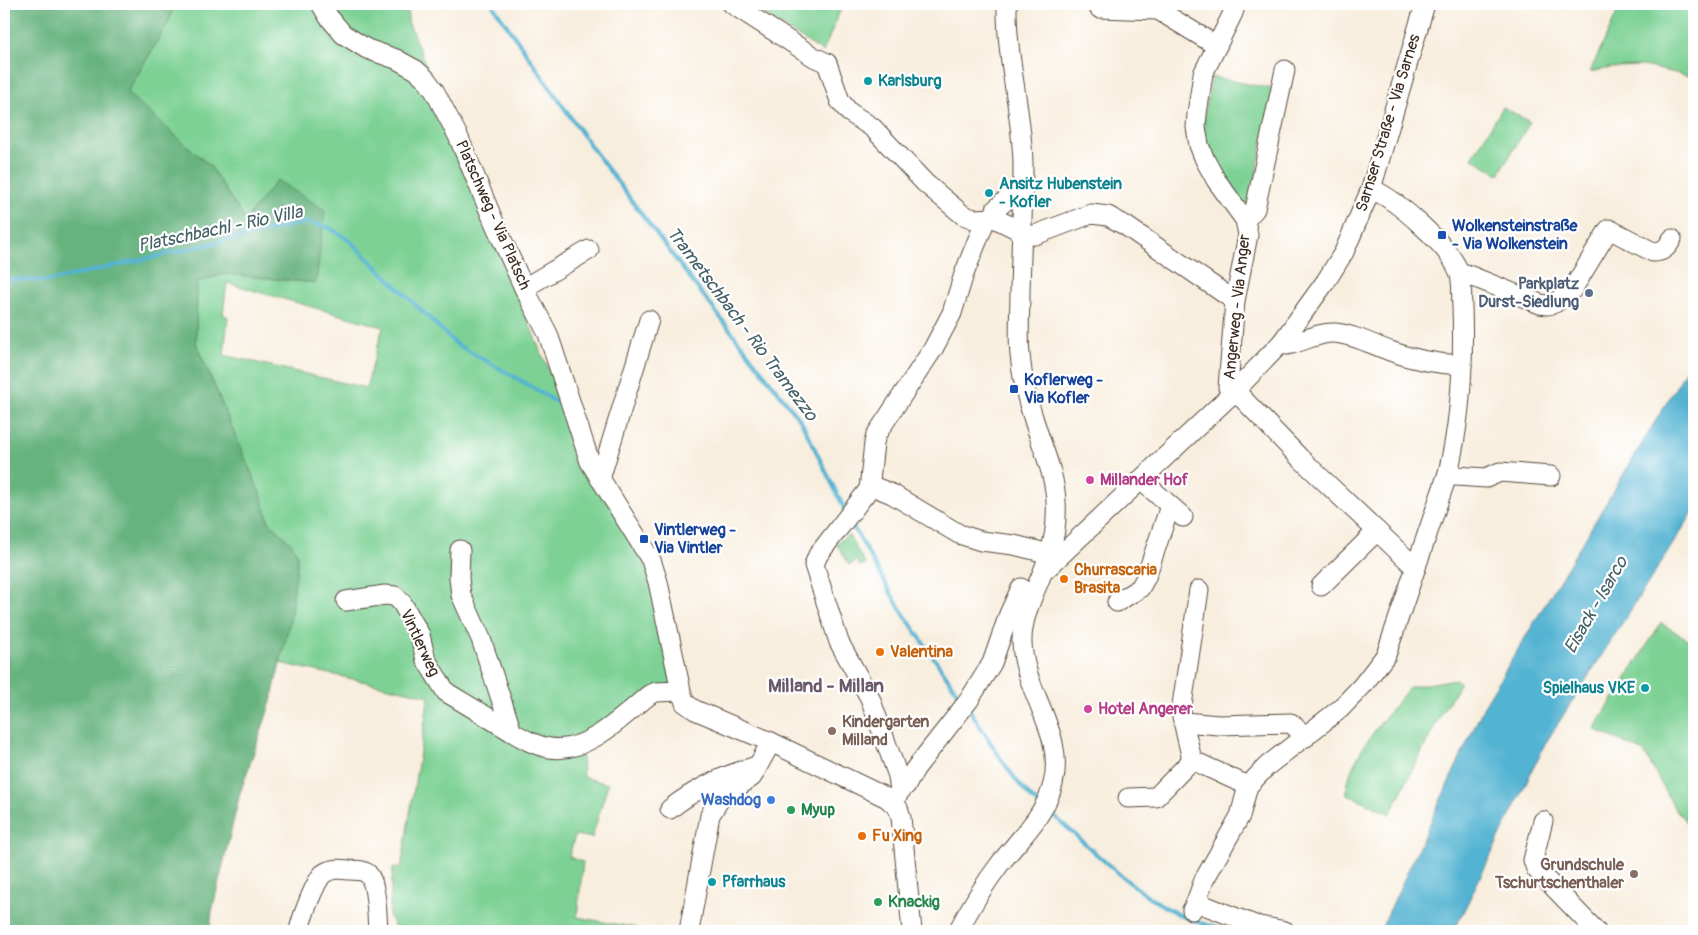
<svg xmlns="http://www.w3.org/2000/svg" width="1698" height="935" font-family="Pangolin,sans-serif">
  <rect width="100%" height="100%" fill="#fff"/>
  <filter id="ink" filterUnits="userSpaceOnUse"><feTurbulence type="fractalNoise" baseFrequency=".02" numOctaves="2"/><feDisplacementMap in="SourceGraphic" scale="10" xChannelSelector="R" yChannelSelector="G"/><feConvolveMatrix kernelMatrix="1 2 1 2 8 2 1 2 1" color-interpolation-filters="sRGB"/></filter>
  <filter id="wash" filterUnits="userSpaceOnUse"><feTurbulence type="fractalNoise" baseFrequency=".0096" numOctaves="4" result="noise"/><feDisplacementMap in="SourceGraphic" scale="20" xChannelSelector="R" yChannelSelector="G"/><feGaussianBlur stdDeviation="1.12" result="paint"/><feColorMatrix in="noise" values="0 0 0 0 0 0 0 0 0 0 0 0 0 0 0 0 0 1.4 0 .05"/><feComposite in="paint" operator="in"/></filter>
  <g filter="url(#wash)">
    <rect width="100%" height="100%" fill="#f8eede"/>
    <g fill="#7dd194" stroke="#5c7e59" fill-rule="evenodd">
      <path d="M174 4H408V21L541 353 648 569 673 683 581 739 583 777 608 784 592 838 575 835 569 857 583 862 577 917 637 928 636 931H396L389 915 393 868H401L429 696 280 663 290 620 291 543 269 522 262 498 196 343 197 282 225 274 316 283 245 220 210 166 127 93 169 21ZM227 283 383 327 366 388 224 355 228 317 223 314Z"/>
      <polygon points="748,4 843,4 823,52"/>
      <polygon points="1621,4 1694,4 1694,77 1643,66 1616,67 1590,72"/>
      <polygon points="1212,77 1273,89 1251,201 1245,206 1240,202 1204,142 1204,114"/>
      <polygon points="1503,107 1530,122 1499,174 1472,158"/>
      <polygon points="849,535 865,564 860,566 857,561 849,565 836,543"/>
      <polygon points="1661,623 1694,643 1694,832 1674,807 1644,752 1594,729"/>
      <path d="M1456 679 1459 682V685L1441 714 1390 814 1347 794C1344 762 1390 711 1410 687Z"/>
    </g>
    <polygon fill="#66b37e" stroke="#506e4e" points="4,4 174,4 169,21 127,93 210,166 245,220 277,180 325,210 316,283 225,274 197,282 196,343 262,498 269,522 291,543 297,554 297,566 290,620 271,702 240,793 212,911 210,931 4,931"/>
    <polygon fill="#53b3d2" stroke="#476e78" points="1694,357 1694,511 1545,744 1454,931 1380,931 1485,704"/>
    <g fill="none" stroke-linecap="round" stroke-linejoin="round">
      <g stroke="#53b3d2" stroke-width="4">
        <polyline points="492,4 592,148 692,281 801,421 845,510"/>
        <polyline points="4,279 49,281 306,222 328,227 350,241 456,344 515,377 561,405"/>
        <polyline points="851,523 899,607 962,699"/>
        <path d="M969 709C988 737 1013 783 1038 804"/>
        <path d="M1048 811C1090 846 1128 889 1178 914 1194 922 1212 926 1229 931"/>
      </g>
    </g>
  </g>
  <g filter="url(#ink)">
    <g fill="none" stroke-linecap="round" stroke-linejoin="round">
      <g stroke="#57473b" stroke-width="21">
        <g id="minor">
          <polyline points="321,4 328,16 343,34 367,49 396,59 416,70 425,78 434,90 458,136 494,222 524,288 548,334 590,462 651,560 658,582 681,691 685,703 695,710 771,742 887,798 898,808 901,817 912,931"/>
          <polyline points="732,4 814,57 827,63 840,101 849,112 873,128 925,183 963,215 974,219 994,218 1029,235 1035,235 1091,214 1108,216 1126,226 1235,301"/>
          <polyline points="1236,4 1233,13 1203,74 1197,114 1196,127 1199,145 1205,160 1216,180 1245,220 1248,235 1235,301 1228,387 1243,399 1300,458 1416,568"/>
          <polyline points="1099,8 1158,10 1217,46"/>
          <polyline points="994,218 996,209 1011,196"/>
          <polyline points="1245,220 1255,209 1285,70"/>
          <path d="M1460 274H1466L1540 304 1548 305 1555 303 1572 290 1609 229 1653 252C1663 252 1667 248 1672 239"/>
          <polyline points="524,288 589,250"/>
          <path d="M1282 342 1287 345C1304 342 1317 332 1335 333 1355 335 1373 345 1390 351 1414 360 1438 364 1462 365"/>
          <polyline points="1448,473 1456,476 1486,478 1500,472 1551,476"/>
          <polyline points="600,479 649,320"/>
          <polyline points="1141,480 1183,517"/>
          <polyline points="870,485 892,494 959,534 981,541 1014,545 1050,554"/>
          <path d="M460 550 459 578 461 595 481 639 512 732C524 739 536 746 550 748 587 754 623 716 649 695L656 692 681 691"/>
          <polyline points="1045,570 1234,392 1282,342 1326,281 1344,252 1371,189 1425,4"/>
          <polyline points="1321,586 1377,531"/>
          <polyline points="1199,590 1181,712 1192,760 1248,786"/>
          <polyline points="346,601 385,595 395,596 402,603 420,635 426,660 446,692 512,732"/>
          <polyline points="1117,602 1140,588 1146,577 1170,506"/>
          <polyline points="1184,722 1219,725 1291,723 1306,737"/>
          <polyline points="900,791 907,784 915,769 969,700 992,663 1009,614 1021,588"/>
          <polyline points="1128,798 1156,797 1192,760"/>
          <polyline points="893,803 900,791 898,776 870,698 839,642 814,565 818,555 869,489 874,443 876,435 933,349 952,313 964,274 986,219"/>
          <path d="M670 809C695 789 725 775 756 766"/>
          <polyline points="1543,821 1533,860 1536,869 1596,931"/>
          <polyline points="1196,902 1255,925 1285,931"/>
          <path d="M1192 910 1196 902 1204 880 1240 816 1248 786 1267 766 1340 709 1362 686 1386 655 1448 473C1461 419 1464 362 1462 306 1461 295 1463 281 1459 272 1450 247 1395 198 1371 189"/>
          <path d="M299 931C301 919 315 882 323 874 331 868 340 869 349 870 355 870 363 870 368 874 377 884 377 917 378 931"/>
          <polyline points="689,931 710,815 720,799 752,777 771,742"/>
          <path d="M958 931C970 908 983 886 999 865 1019 839 1045 816 1053 784 1066 733 1024 693 1022 643 1021 612 1040 584 1049 555 1055 538 1057 520 1056 502 1055 473 1041 445 1033 417 1026 397 1022 376 1020 355 1018 334 1020 313 1020 292 1021 249 1023 207 1023 164 1022 111 1006 58 1007 4"/>
        </g>
      </g>
      <use href="#minor" stroke="#fff" stroke-width="19"/>
    </g>
  </g>
  <g fill="#0f9aa8" stroke="#fff" stroke-width="2">
    <circle cx="868" cy="81" r="5"/>
    <circle cx="989" cy="193" r="5"/>
    <circle cx="1645" cy="688" r="5"/>
    <circle cx="712" cy="882" r="5"/>
  </g>
  <g fill="#1a4fb4" stroke="#fff" stroke-width="2">
    <rect x="1437" y="230" width="10" height="10" rx="2.5"/>
    <rect x="1009" y="384" width="10" height="10" rx="2.5"/>
    <rect x="639" y="534" width="10" height="10" rx="2.5"/>
  </g>
  <circle fill="#5c6f8a" stroke="#fff" stroke-width="2" cx="1589" cy="293" r="5"/>
  <g fill="#d1479c" stroke="#fff" stroke-width="2">
    <circle cx="1090" cy="480" r="5"/>
    <circle cx="1088" cy="709" r="5"/>
  </g>
  <g fill="#e8710a" stroke="#fff" stroke-width="2">
    <circle cx="1064" cy="579" r="5"/>
    <circle cx="880" cy="652" r="5"/>
    <circle cx="862" cy="836" r="5"/>
  </g>
  <g fill="#8d6e63" stroke="#fff" stroke-width="2">
    <circle cx="832" cy="731" r="5"/>
    <circle cx="1634" cy="874" r="5"/>
  </g>
  <circle fill="#3f7fe0" stroke="#fff" stroke-width="2" cx="771" cy="800" r="5"/>
  <g fill="#2e9e5b" stroke="#fff" stroke-width="2">
    <circle cx="791" cy="810" r="5"/>
    <circle cx="878" cy="902" r="5"/>
  </g>
  <g text-anchor="middle" dominant-baseline="central" stroke-width="4.5" stroke-linejoin="round" paint-order="stroke">
    <g font-size="16" font-weight="bold" fill="#0d838f" stroke="#fff" text-anchor="start">
      <text x="878" y="81">Karlsburg</text>
      <text x="999" y="184">Ansitz Hubenstein<tspan x="999" dy="18">- Kofler</tspan></text>
      <text x="1635" y="688" text-anchor="end">Spielhaus VKE</text>
      <text x="722" y="882">Pfarrhaus</text>
    </g>
    <g font-size="16" fill="#3b2a1e" stroke="#fff">
      <text transform="translate(1388 123) rotate(-73)">Sarnser Straße - Via Sarnes</text>
      <text transform="translate(493 215) rotate(66)">Platschweg - Via Platsch</text>
      <text transform="translate(1237 307) rotate(-84)">Angerweg - Via Anger</text>
      <text transform="translate(420 643) rotate(65)">Vintlerweg</text>
    </g>
    <g font-size="16" font-weight="bold" fill="#164399" stroke="#fff" text-anchor="start">
      <text x="1452" y="226">Wolkensteinstraße<tspan x="1452" dy="18">- Via Wolkenstein</tspan></text>
      <text x="1024" y="380">Koflerweg -<tspan x="1024" dy="18">Via Kofler</tspan></text>
      <text x="654" y="530">Vintlerweg -<tspan x="654" dy="18">Via Vintler</tspan></text>
    </g>
    <g font-size="16" font-weight="bold" fill="#4e5e75" stroke="#fff" text-anchor="end">
      <text x="1579" y="284">Parkplatz<tspan x="1579" dy="18">Durst-Siedlung</tspan></text>
    </g>
    <g font-size="16" font-weight="bold" fill="#b23c85" stroke="#fff" text-anchor="start">
      <text x="1100" y="480">Millander Hof</text>
      <text x="1098" y="709">Hotel Angerer</text>
    </g>
    <g font-size="16" font-weight="bold" fill="#c56008" stroke="#fff" text-anchor="start">
      <text x="1074" y="570">Churrascaria<tspan x="1074" dy="18">Brasita</tspan></text>
      <text x="890" y="652">Valentina</text>
      <text x="872" y="836">Fu Xing</text>
    </g>
    <g font-size="16" font-weight="bold" fill="#785e54" stroke="#fff" text-anchor="start">
      <text x="842" y="722">Kindergarten<tspan x="842" dy="18">Milland</tspan></text>
      <text x="1624" y="865" text-anchor="end">Grundschule<tspan x="1624" dy="18">Tschurtschenthaler</tspan></text>
    </g>
    <g font-size="16" font-weight="bold" fill="#366cbe" stroke="#fff" text-anchor="end">
      <text x="761" y="800">Washdog</text>
    </g>
    <g font-size="16" font-weight="bold" fill="#27864d" stroke="#fff" text-anchor="start">
      <text x="801" y="810">Myup</text>
      <text x="888" y="902">Knackig</text>
    </g>
    <g font-size="18" font-style="italic" fill="#456166" stroke="#fff">
      <text transform="translate(220 229) rotate(-12)">Platschbachl - Rio Villa</text>
      <text transform="translate(742 324) rotate(53)">Trametschbach - Rio Tramezzo</text>
      <text transform="translate(1596 605) rotate(-60)">Eisack - Isarco</text>
    </g>
    <g font-size="19" font-weight="bold" fill="#69596a" stroke="#fff">
      <text x="826" y="686">Milland - Millan</text>
    </g>
  </g>
  <rect width="1698" height="935" fill="none" stroke="#fff" stroke-width="20"/>
</svg>
